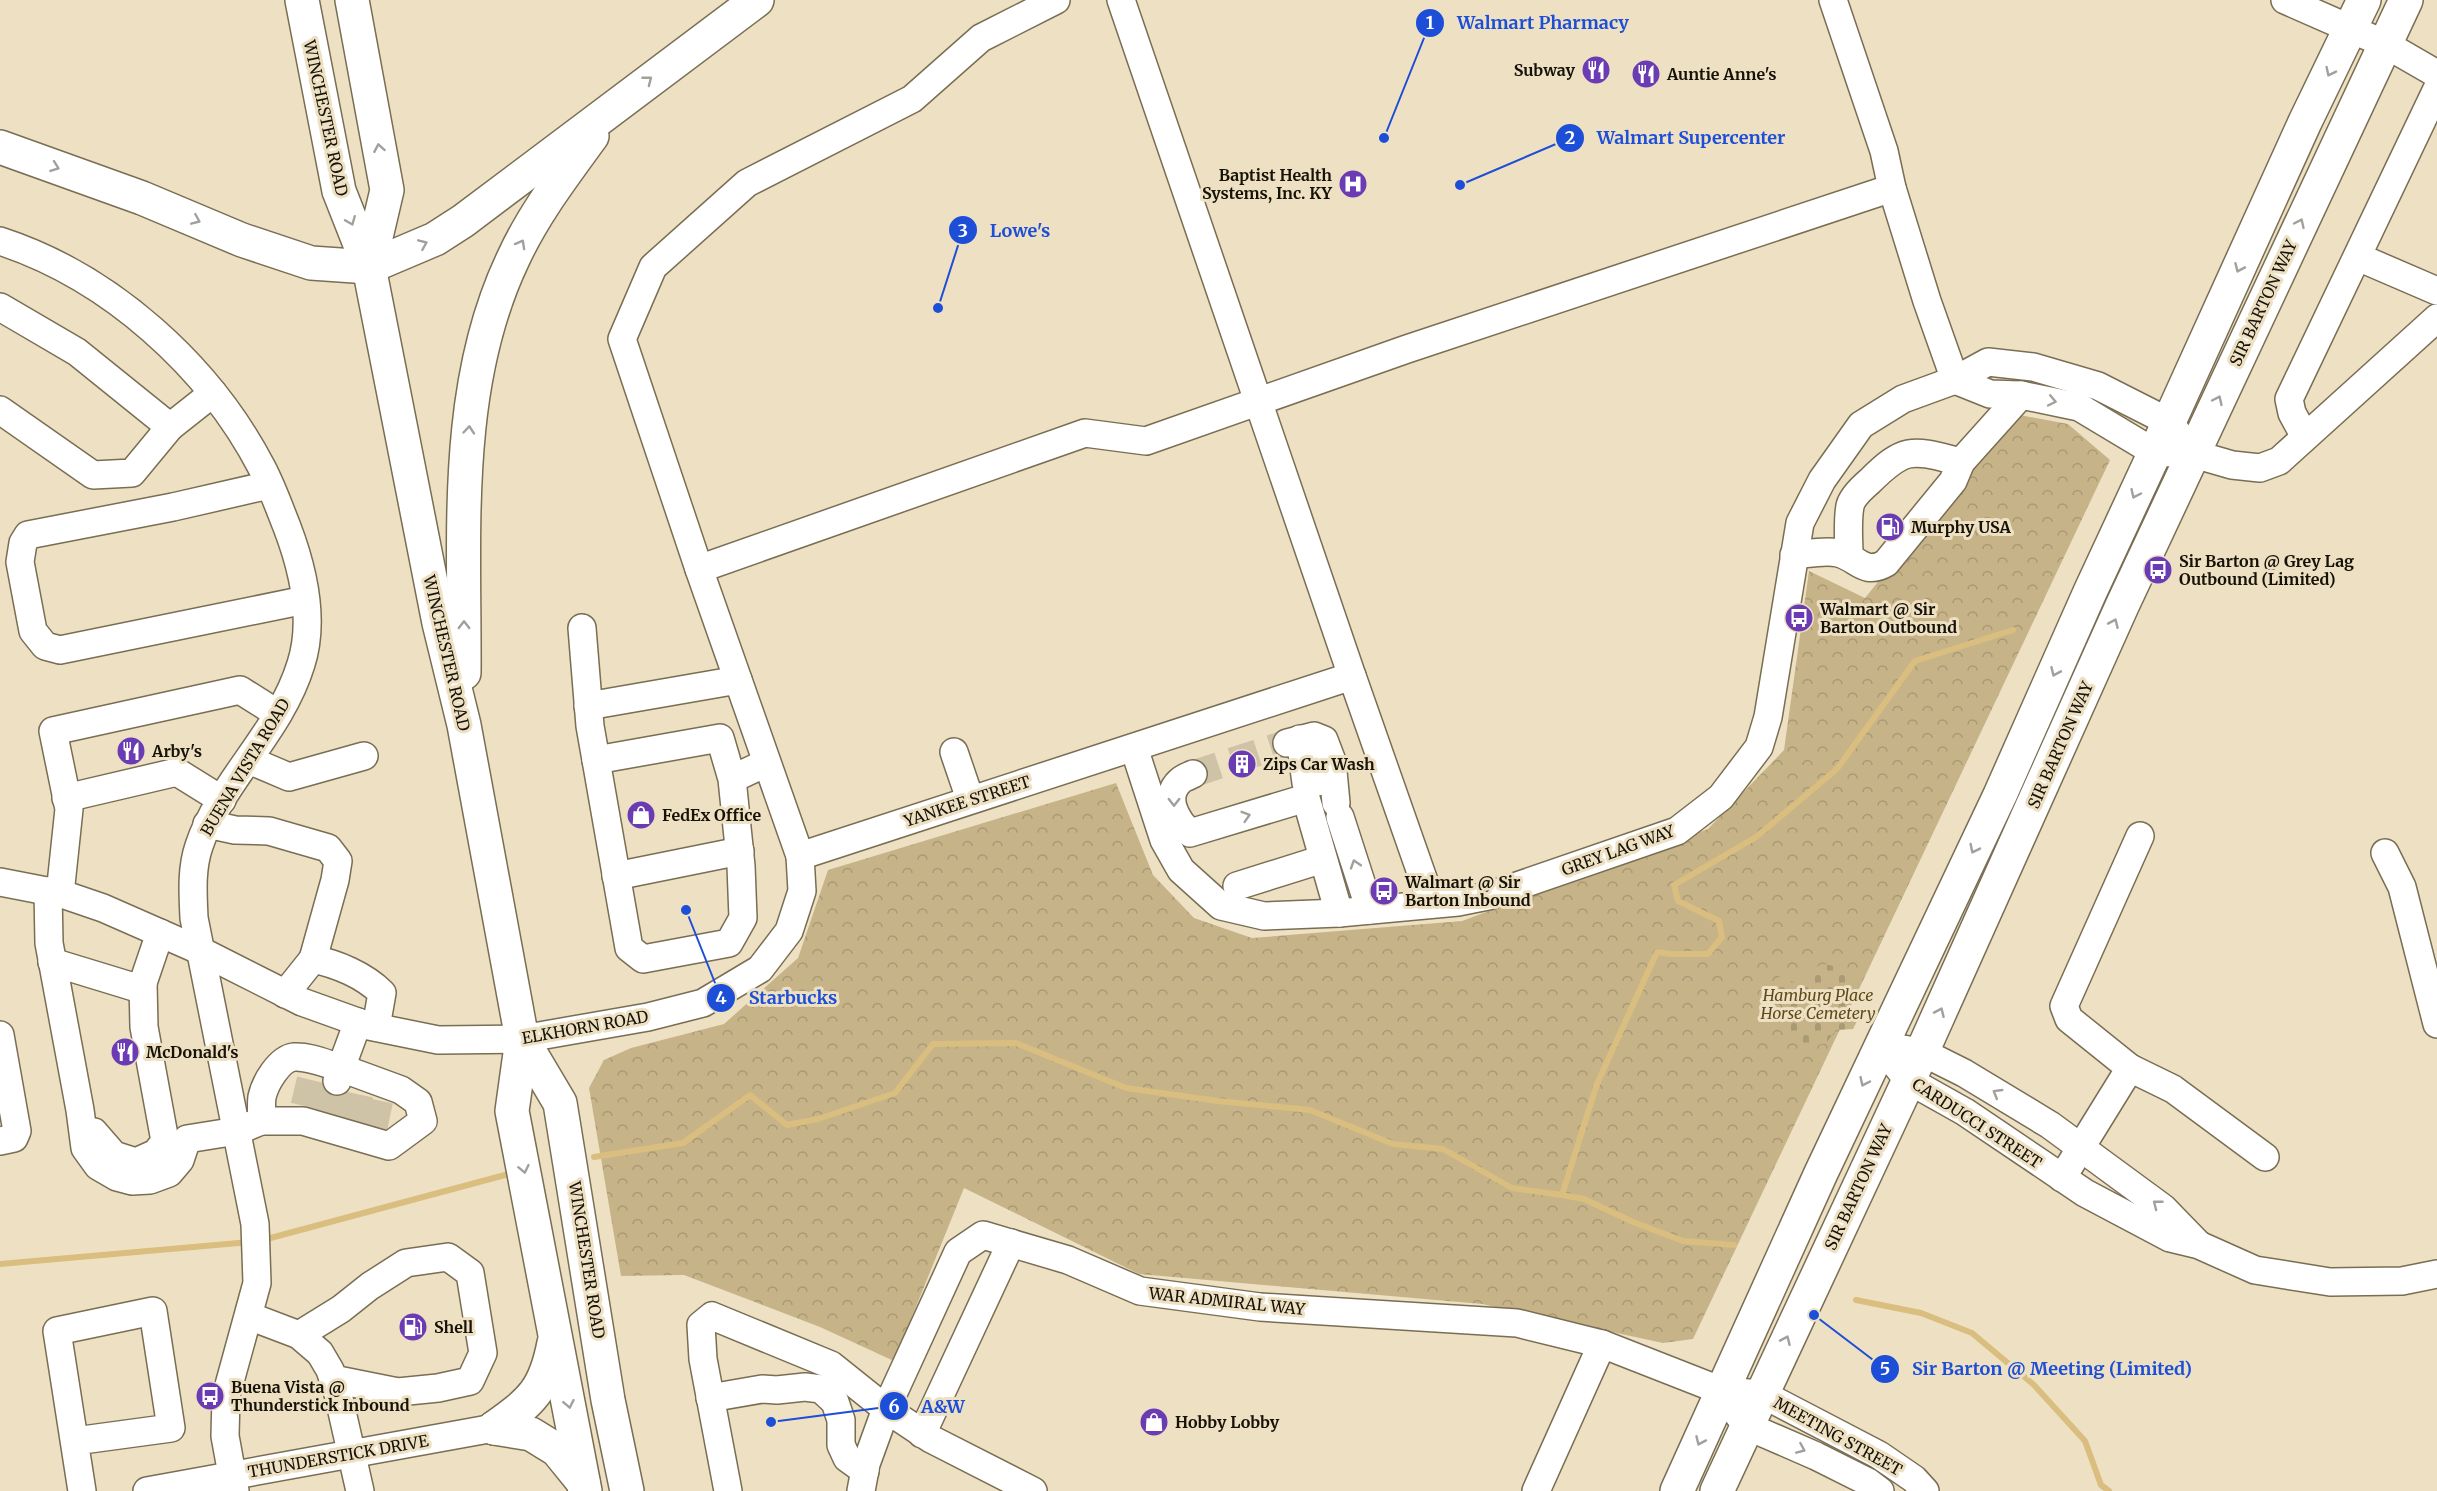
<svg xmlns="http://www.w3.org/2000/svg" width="2437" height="1491" font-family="Merriweather,serif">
  <defs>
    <pattern id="forest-crowns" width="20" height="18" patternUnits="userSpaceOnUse" patternTransform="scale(1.5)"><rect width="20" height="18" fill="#c6b388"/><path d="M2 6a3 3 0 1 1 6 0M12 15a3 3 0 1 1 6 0" fill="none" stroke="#a99974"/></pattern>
    <pattern id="cemetery-stones" width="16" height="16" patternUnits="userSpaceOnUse" patternTransform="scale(1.5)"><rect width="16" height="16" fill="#c6b388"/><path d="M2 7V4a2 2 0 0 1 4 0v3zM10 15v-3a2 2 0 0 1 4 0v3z" fill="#a99974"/></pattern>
  </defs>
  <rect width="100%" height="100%" fill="#eee1c3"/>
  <polygon fill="url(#forest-crowns)" points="2014,414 2068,424 2110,460 1693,1339 1663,1343 1482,1304 1139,1274 964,1188 894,1361 820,1327 684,1275 621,1276 589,1088 604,1060 631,1048 724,1024 798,958 828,870 1116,783 1153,875 1194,918 1252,938 1462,921 1708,829 1784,750 1809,571 1865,598"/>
  <path fill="url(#cemetery-stones)" d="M1823 964C1841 966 1848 975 1853 992L1849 1004 1859 1017 1853 1029 1836 1030 1826 1043C1794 1052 1778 1033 1788 1003L1771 995 1780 975 1797 984 1800 975Z"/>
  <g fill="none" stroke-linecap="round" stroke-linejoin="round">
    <g stroke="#d9be80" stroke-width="6">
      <polyline points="594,1157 683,1143 750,1095 787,1125 818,1119 895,1093 933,1044 1016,1043 1126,1088 1218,1101 1310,1110 1393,1144 1443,1149 1512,1188 1562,1195 1597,1084 1657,952 1671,954 1708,954 1722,937 1719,921 1678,901 1674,885 1756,837 1837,769 1915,661 2013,630"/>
      <polyline points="1562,1195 1584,1199 1633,1222 1683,1241 1734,1245"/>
      <polyline points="263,1240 505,1175"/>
      <polyline points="0,1264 250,1242"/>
      <polyline points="1856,1300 1921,1313 1972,1333 2034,1385 2085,1441 2101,1485 2109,1491"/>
    </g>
    <g stroke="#cec2a7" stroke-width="27" stroke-dasharray="27 14" stroke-linecap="butt">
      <polyline points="1193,774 1287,743"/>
      <polyline points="304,1106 312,1073"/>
      <polyline points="328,1114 337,1081"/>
      <polyline points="354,1121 361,1089"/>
      <polyline points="374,1127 381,1094"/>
    </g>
    <g stroke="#796d53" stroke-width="30">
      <g id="minor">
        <polyline points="1121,0 1352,676"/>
        <polyline points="1833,0 1884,151 1892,188"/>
        <polyline points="2285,0 2385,44 2437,74"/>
        <path d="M0 241C110 277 209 366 262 468 272 487 279 507 287 527 303 569 315 620 301 664 280 733 220 782 199 846 191 869 193 894 194 918L255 1224 257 1283 226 1396 225 1436 235 1491"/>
        <polyline points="2358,257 2437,291"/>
        <polyline points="0,307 77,352 170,427 213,393"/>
        <polyline points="1955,380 1990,394 2021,395 2079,407 2154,452 2194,454 2232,465 2260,468 2279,461 2437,318"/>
        <polyline points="0,410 93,475 132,473 170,427"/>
        <polyline points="2305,437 2292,413 2289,399 2437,89"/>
        <polyline points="269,485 173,507 28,535 23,543 20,562 33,631 45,646 60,650 305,600"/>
        <path d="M1794 555C1807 554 1825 550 1838 553 1858 558 1864 576 1886 563L1953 481 1961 462 2021 395"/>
        <path d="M1849 557C1849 541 1847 522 1850 506 1852 497 1863 487 1870 481 1906 445 1913 450 1961 462"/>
        <polyline points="699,569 1085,433 1146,441 1407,349 1892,188 1927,301 1955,380"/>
        <polyline points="582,628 590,726 596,760"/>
        <polyline points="588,706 738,680"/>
        <polyline points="1300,739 1306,783 1332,780"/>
        <polyline points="1287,743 1314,736 1324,740 1332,761 1336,803"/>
        <polyline points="1134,748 1164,840 1181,870 1221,906 1264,916 1339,913 1458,902 1488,896 1677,831 1721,797 1759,747 1768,717 1800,523 1822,480 1861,425 1903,399 1955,380 1988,362 2033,367 2098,386 2169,422 2194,454"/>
        <polyline points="954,752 970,799"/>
        <polyline points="249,760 289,777 364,756"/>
        <path d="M1193 774C1189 776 1183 778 1180 781 1162 797 1177 821 1190 833L1306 798 1339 913"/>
        <polyline points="732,779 720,738 596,760 629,948 643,959 729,943 743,918 741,866 732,779 766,763"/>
        <polyline points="66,798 177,772 222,800"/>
        <polyline points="1340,817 1370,910"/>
        <polyline points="207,824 235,830 269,831 328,848 338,861 335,880 313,959"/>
        <polyline points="2385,853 2402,887 2437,1024"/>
        <polyline points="800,856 1352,676 1432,904"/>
        <polyline points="616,876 740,851"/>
        <polyline points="0,882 62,894 103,908 201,951 302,1002 369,1026 438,1040 522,1039 648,1017 703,1003 760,969 789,931 802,891 800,856 699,569 622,339 653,267 747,183 912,99 981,38 1056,0"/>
        <polyline points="1237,886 1323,859"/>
        <path d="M48 891 49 943 80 1110 85 1148 98 1166 117 1177 132 1181 150 1180 169 1173 180 1160 187 1139 237 1131 261 1121C262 1113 261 1104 262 1097 265 1083 279 1059 294 1057 309 1056 327 1064 341 1068L358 1022"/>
        <polyline points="60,894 69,809 53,731 240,690 278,714"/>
        <polyline points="52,962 134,987 143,983 160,933"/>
        <path d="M285 994 313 959C337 964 364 975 382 993L376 1027"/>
        <polyline points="0,1035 17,1131 14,1138 0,1141"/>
        <polyline points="1881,1046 1908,1080 1965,1112 2085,1193 2170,1238 2199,1245 2255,1270 2330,1282 2402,1281 2437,1274"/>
        <polyline points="1903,1049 1922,1052 1964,1073 2050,1125 2163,1208 2198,1244"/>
        <polyline points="2130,1068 2173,1089 2265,1157"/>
        <polyline points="261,1121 303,1121 389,1146 423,1121 418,1102 401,1090 341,1068 337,1081"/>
        <polyline points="94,1132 114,1155 136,1162 156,1153 165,1141 144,1027 143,983"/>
        <polyline points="2062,1178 2130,1068 2069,1019 2064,1006 2140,836"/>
        <polyline points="249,1316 299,1335 320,1353 330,1370 338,1394 360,1491"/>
        <polyline points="299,1335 341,1309 370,1286 406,1263 448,1257 470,1273 483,1353 470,1381 438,1388 398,1392 333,1379"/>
        <polyline points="710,1398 762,1389 777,1390 805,1387 821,1389 835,1402 841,1420 841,1445 847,1458 865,1471"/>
        <polyline points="1736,1412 1747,1426 1816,1456 1868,1482 1880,1491"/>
        <polyline points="922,1434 1011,1243"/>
        <polyline points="75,1441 171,1428 153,1311 57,1331 82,1491"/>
        <polyline points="147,1491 494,1428"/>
        <polyline points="728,1491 703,1359 701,1325 712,1316 831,1365 886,1409 931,1439 1033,1491"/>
        <polyline points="861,1491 866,1464 886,1409 958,1252 983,1235 1068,1260 1140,1291 1260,1307 1517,1323 1602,1344 1722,1391 1762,1394 1879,1455 1914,1479 1925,1491"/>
        <polyline points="1536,1491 1602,1344"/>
      </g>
    </g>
    <g stroke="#796d53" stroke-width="36">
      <g id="major">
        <polyline points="1677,1491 1821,1173 2000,795 2090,592 2169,422 2305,122 2364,0"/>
        <polyline points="1717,1491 1922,1052 2122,606 2406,0"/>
      </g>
    </g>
    <g stroke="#796d53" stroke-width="36">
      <g id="highway">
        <polyline points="302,0 339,191 369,267 439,623 464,725 522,1039 512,1111 585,1491"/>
        <polyline points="352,0 387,190 369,267"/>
        <polyline points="0,147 142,198 242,240 311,263 369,267 435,239 463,221 757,0"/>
        <path d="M464 673C465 535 452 387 513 259 533 215 563 176 592 136"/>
        <polyline points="522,1039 560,1103 608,1400 627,1491"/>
        <path d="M494 1428C532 1401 545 1390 554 1343"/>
        <polyline points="494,1428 531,1434 557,1450 583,1482"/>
      </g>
    </g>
    <use href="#minor" stroke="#fff" stroke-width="27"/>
    <use href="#major" stroke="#fff" stroke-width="33"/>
    <use href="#highway" stroke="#fff" stroke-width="33"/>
  </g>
  <defs><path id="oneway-chevron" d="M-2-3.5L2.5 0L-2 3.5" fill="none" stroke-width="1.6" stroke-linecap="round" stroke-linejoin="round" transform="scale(1.5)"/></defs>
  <g stroke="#a2a09c">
    <use href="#oneway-chevron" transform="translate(2330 72) rotate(116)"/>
    <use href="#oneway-chevron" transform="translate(648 80) rotate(-38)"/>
    <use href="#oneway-chevron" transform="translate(379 148) rotate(-100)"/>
    <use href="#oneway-chevron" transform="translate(55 167) rotate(20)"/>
    <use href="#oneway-chevron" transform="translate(196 220) rotate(23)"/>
    <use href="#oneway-chevron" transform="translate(351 221) rotate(68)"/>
    <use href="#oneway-chevron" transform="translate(2300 223) rotate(-65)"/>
    <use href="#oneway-chevron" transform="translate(423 244) rotate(-23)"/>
    <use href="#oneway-chevron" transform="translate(521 244) rotate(-61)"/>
    <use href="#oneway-chevron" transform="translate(2239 268) rotate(114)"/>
    <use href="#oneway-chevron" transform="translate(2218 400) rotate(-65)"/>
    <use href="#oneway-chevron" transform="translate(2052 401) rotate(12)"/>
    <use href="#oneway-chevron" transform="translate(469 430) rotate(-85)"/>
    <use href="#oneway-chevron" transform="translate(2135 494) rotate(115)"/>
    <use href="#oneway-chevron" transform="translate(2114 623) rotate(-66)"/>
    <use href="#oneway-chevron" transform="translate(464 625) rotate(-90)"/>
    <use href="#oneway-chevron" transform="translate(2055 672) rotate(114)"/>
    <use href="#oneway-chevron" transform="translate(1174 802) rotate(90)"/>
    <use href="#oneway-chevron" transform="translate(1246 816) rotate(-17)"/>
    <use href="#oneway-chevron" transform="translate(1974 849) rotate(116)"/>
    <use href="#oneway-chevron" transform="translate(1355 864) rotate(-108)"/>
    <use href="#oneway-chevron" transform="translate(1940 1012) rotate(-66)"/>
    <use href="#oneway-chevron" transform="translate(1864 1082) rotate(115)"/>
    <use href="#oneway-chevron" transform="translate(1997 1093) rotate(-149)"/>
    <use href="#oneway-chevron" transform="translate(524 1169) rotate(78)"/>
    <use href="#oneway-chevron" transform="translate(2157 1204) rotate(-142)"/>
    <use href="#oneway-chevron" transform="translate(1786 1340) rotate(-66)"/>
    <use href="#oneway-chevron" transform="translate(569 1404) rotate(79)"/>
    <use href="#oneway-chevron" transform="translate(1700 1441) rotate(114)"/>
    <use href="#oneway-chevron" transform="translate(1801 1449) rotate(23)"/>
  </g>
  <defs>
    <g id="restaurant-disc" transform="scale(1.5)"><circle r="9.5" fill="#6a3bb3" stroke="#eee1c3"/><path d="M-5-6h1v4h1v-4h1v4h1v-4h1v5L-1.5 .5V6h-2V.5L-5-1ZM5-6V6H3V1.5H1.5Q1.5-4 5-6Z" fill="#fff"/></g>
    <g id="hospital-disc" transform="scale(1.5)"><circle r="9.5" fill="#6a3bb3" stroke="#eee1c3"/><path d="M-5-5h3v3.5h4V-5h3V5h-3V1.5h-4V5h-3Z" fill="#fff"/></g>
    <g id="fuel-disc" transform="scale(1.5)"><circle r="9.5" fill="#6a3bb3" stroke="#eee1c3"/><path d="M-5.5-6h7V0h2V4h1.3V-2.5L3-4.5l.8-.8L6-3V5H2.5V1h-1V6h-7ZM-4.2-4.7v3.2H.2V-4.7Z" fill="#fff"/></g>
    <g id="bus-disc" transform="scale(1.5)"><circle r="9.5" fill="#6a3bb3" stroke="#eee1c3"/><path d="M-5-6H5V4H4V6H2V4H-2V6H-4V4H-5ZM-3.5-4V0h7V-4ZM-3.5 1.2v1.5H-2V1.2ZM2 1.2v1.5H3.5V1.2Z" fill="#fff"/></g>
    <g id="building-disc" transform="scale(1.5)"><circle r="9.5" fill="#6a3bb3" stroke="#eee1c3"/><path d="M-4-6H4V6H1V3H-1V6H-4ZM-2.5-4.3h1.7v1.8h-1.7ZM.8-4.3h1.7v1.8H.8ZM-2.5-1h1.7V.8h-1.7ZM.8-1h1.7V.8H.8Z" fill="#fff"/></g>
    <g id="shop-disc" transform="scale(1.5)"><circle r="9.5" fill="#6a3bb3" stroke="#eee1c3"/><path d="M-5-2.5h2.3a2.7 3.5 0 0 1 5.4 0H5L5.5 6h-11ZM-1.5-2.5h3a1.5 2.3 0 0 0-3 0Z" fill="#fff"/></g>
  </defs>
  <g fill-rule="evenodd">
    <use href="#restaurant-disc" x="1596" y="70"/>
    <use href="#restaurant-disc" x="1646" y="74"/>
    <use href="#hospital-disc" x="1353" y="184"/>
    <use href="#fuel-disc" x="1890" y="527"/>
    <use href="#bus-disc" x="2158" y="570"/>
    <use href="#bus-disc" x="1799" y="618"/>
    <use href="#restaurant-disc" x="131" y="751"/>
    <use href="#building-disc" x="1242" y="764"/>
    <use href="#shop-disc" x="641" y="815"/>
    <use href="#bus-disc" x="1384" y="891"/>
    <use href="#restaurant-disc" x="125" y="1052"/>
    <use href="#fuel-disc" x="413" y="1327"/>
    <use href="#bus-disc" x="210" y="1396"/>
    <use href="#shop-disc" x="1154" y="1422"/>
  </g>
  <g text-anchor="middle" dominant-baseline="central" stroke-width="6" stroke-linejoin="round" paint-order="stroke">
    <g font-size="16" font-weight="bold" fill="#161207" stroke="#eee1c3" text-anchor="start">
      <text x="1575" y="70" text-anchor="end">Subway</text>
      <text x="1667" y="74">Auntie Anne's</text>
      <text x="1332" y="175" text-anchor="end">Baptist Health<tspan x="1332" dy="18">Systems, Inc. KY</tspan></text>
      <text x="1911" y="527">Murphy USA</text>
      <text x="2179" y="561">Sir Barton @ Grey Lag<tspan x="2179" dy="18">Outbound (Limited)</tspan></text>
      <text x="1820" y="609">Walmart @ Sir<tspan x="1820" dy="18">Barton Outbound</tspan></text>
      <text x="152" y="751">Arby's</text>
      <text x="1263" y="764">Zips Car Wash</text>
      <text x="662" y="815">FedEx Office</text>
      <text x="1405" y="882">Walmart @ Sir<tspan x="1405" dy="18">Barton Inbound</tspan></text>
      <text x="146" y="1052">McDonald's</text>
      <text x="434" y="1327">Shell</text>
      <text x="231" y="1387">Buena Vista @<tspan x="231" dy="18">Thunderstick Inbound</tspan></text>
      <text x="1175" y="1422">Hobby Lobby</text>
    </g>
    <g font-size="16" fill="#161207" stroke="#eee1c3">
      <text transform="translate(326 118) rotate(78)">WINCHESTER ROAD</text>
      <text transform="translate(2263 303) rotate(-65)">SIR BARTON WAY</text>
      <text transform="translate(447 653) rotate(77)">WINCHESTER ROAD</text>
      <text transform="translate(2060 745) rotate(-66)">SIR BARTON WAY</text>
      <text transform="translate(245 767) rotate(-59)">BUENA VISTA ROAD</text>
      <text transform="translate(967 801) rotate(-18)">YANKEE STREET</text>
      <text transform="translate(1618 850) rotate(-20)">GREY LAG WAY</text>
      <text transform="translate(585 1027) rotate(-10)">ELKHORN ROAD</text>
      <text transform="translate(1977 1123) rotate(33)">CARDUCCI STREET</text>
      <text transform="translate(1858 1187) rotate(-65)">SIR BARTON WAY</text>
      <text transform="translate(587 1260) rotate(81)">WINCHESTER ROAD</text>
      <text transform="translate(1227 1301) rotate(6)">WAR ADMIRAL WAY</text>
      <text transform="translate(1838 1436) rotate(29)">MEETING STREET</text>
      <text transform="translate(338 1456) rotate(-10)">THUNDERSTICK DRIVE</text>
    </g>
    <g font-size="16" font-style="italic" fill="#5e4b1c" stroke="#eee1c3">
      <text x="1818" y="995">Hamburg Place<tspan x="1818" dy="18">Horse Cemetery</tspan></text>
    </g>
  </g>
  <path fill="none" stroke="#1d4ed8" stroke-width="2" d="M1384 138L1430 23M1460 185L1570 138M938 308L963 230M686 910L721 998M1814 1315L1885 1369M771 1422L894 1406"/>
  <g fill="#1d4ed8" stroke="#eee1c3" stroke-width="2">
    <circle cx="1384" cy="138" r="6"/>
    <circle cx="1460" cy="185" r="6"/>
    <circle cx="938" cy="308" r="6"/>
    <circle cx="686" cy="910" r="6"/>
    <circle cx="1814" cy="1315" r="6"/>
    <circle cx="771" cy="1422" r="6"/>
    <circle cx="1430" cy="23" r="15"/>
    <circle cx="1570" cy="138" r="15"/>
    <circle cx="963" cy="230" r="15"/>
    <circle cx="721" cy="998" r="15"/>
    <circle cx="1885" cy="1369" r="15"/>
    <circle cx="894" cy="1406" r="15"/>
  </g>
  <g font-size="18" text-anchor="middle" font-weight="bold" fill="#fff">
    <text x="1430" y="29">1</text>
    <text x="1570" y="144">2</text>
    <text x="963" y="237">3</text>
    <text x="721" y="1004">4</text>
    <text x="1885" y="1375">5</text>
    <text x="894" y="1413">6</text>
  </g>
  <g font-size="18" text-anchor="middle" font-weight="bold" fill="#1d4ed8" stroke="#eee1c3" stroke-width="6" stroke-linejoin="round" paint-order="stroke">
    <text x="1543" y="29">Walmart Pharmacy</text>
    <text x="1691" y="144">Walmart Supercenter</text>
    <text x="1020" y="237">Lowe's</text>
    <text x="793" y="1004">Starbucks</text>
    <text x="2052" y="1375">Sir Barton @ Meeting (Limited)</text>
    <text x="943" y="1413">A&amp;W</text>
  </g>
</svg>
